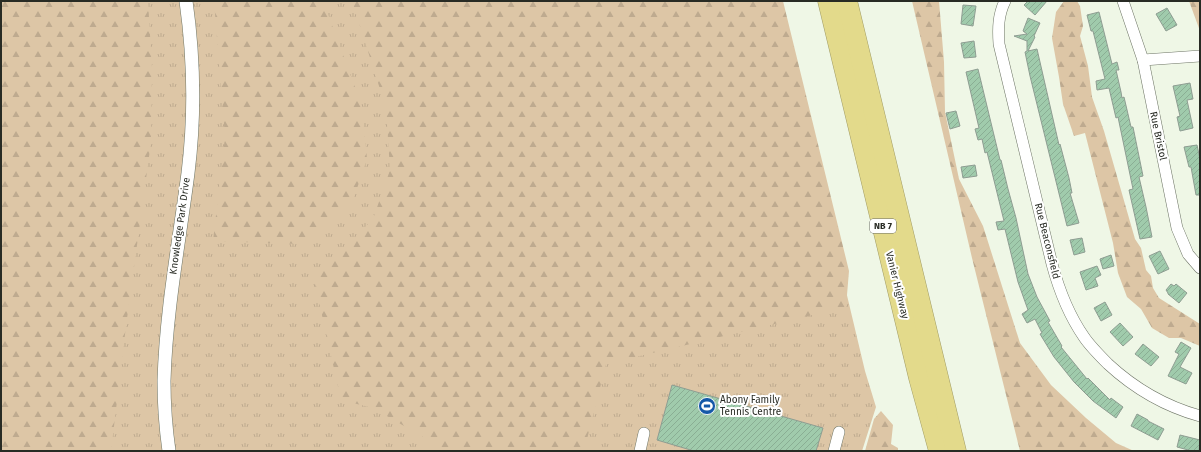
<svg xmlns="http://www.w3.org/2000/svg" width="1201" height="452" font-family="'Fira Sans',sans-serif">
  <defs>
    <pattern id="grass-tufts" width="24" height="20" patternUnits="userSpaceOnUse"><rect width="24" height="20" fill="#ddc6a6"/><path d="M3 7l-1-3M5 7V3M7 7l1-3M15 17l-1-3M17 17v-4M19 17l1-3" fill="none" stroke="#beaa8f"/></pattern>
    <pattern id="forest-firs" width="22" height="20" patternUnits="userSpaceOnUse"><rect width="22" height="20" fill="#ddc6a6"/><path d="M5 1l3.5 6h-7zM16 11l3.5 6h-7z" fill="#beaa8f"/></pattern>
    <pattern id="building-hatch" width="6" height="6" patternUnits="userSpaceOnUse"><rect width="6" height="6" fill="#a0cbac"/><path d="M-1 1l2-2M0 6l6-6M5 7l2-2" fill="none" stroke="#8aae94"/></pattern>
  </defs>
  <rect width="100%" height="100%" fill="#eff7e6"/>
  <polygon fill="url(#grass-tufts)" points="1,1 777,1 865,371 876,407 862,451 1,451"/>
  <g fill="url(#forest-firs)">
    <polygon points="1,1 148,1 152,68 151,142 126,326 111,451 1,451"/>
    <polygon points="214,1 323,1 362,106 367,159 351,206 301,244 213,241 225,137"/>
    <polygon points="352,1 783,1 849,271 846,307 606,364 584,451 432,451 430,441 373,408 341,400 313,275 339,254 373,219 390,170 386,108"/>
    <polygon points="912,1 939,1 944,62 945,112 959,179 983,226 1020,343 1051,385 1086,418 1116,443 1134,451 1020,451 972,258"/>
    <polygon points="1064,1 1077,1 1080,6 1083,26 1080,36 1088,66 1092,97 1104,131 1135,239 1141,248 1146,270 1151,276 1153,288 1159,298 1200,324 1200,346 1181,338 1169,338 1152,328 1141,309 1127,297 1118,273 1113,243 1085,133 1074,136 1063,104 1059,77 1052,38 1056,12"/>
    <polygon points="1189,1 1200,1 1200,31"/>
    <polygon points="881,411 893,425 891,444 898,448 898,451 865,451 874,419"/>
  </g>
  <g fill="url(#building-hatch)" stroke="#8e9d92">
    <polygon points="1028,1 1047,1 1035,15 1024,5"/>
    <polygon points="963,5 976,6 973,26 961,24"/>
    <polygon points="1167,8 1177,25 1166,31 1156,14"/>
    <polygon points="1099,12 1112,64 1117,62 1119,70 1116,70 1121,92 1122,98 1124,97 1131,127 1133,127 1143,176 1139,177 1146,207 1152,237 1140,239 1129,190 1133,189 1118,117 1116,118 1109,88 1097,90 1096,81 1105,79 1093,31 1091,31 1087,15"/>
    <polygon points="1028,18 1040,23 1034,36 1035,37 1028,51 1037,49 1059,145 1060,144 1069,178 1072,193 1070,193 1079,223 1067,226 1030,76 1025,52 1027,51 1027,41 1014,36 1027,34 1023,31"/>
    <polygon points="974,41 976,57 964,58 961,43"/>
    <polygon points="978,69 1000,160 1001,160 1008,189 1016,218 1028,274 1037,297 1050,321 1048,322 1062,346 1061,347 1087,379 1088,378 1110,400 1111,398 1123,407 1116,418 1093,401 1074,382 1054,357 1040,334 1042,333 1035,319 1027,323 1022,314 1028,310 1018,282 1005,229 998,230 996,222 1004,221 987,152 985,153 982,139 978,140 975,129 979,128 966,72"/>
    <polygon points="1190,83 1193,99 1187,100 1193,128 1180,131 1177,117 1180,116 1173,86"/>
    <polygon points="956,111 960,126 950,129 946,113"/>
    <polygon points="1197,145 1200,159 1200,195 1196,195 1191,167 1189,167 1184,147"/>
    <polygon points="975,165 977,176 963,178 961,167"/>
    <polygon points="1082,238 1085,252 1074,255 1070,240"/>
    <polygon points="1160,251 1169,269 1158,274 1149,256"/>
    <polygon points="1111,255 1114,266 1103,269 1100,259"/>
    <polygon points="1097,266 1101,275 1095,278 1098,286 1086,290 1080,272"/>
    <polygon points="1171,284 1174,286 1176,284 1187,293 1179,303 1168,294 1168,293 1166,290"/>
    <polygon points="1105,302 1112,315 1101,321 1094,308"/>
    <polygon points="1120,323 1133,337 1123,346 1110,332"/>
    <polygon points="1181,342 1191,348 1180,367 1192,373 1186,384 1168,376 1179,354 1175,352"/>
    <polygon points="1143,344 1159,357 1151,366 1135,354"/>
    <polygon points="672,385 823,428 816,451 694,451 657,440"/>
    <polygon points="1137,414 1148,420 1148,421 1164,429 1158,440 1131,426"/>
    <polygon points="1180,435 1200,440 1199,451 1192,451 1177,447"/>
  </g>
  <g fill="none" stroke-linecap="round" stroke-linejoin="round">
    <g stroke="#6e7566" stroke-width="12">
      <g id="minor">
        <path d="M1005 1C998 15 998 29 999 44L1052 264C1059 290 1068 314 1084 337 1090 346 1099 355 1108 364 1135 389 1164 406 1200 416"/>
        <polyline points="1123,1 1143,60 1177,228 1188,254 1200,268"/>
        <polyline points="1143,60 1200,56"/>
        <polyline points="640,451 644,433"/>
        <polyline points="834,451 839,432"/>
      </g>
    </g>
    <g stroke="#6e7566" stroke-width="14">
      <path id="tertiary" d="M169 451C166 430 164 403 164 381 166 311 179 243 188 173 195 117 194 58 186 1"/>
    </g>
    <g stroke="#a29d67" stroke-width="21">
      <g id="motorway">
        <polyline points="828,1 919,378 939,451"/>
        <polyline points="847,1 956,451"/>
      </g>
    </g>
    <use href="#minor" stroke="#fff" stroke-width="11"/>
    <use href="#tertiary" stroke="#fff" stroke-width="13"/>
    <use href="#motorway" stroke="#e3da8b" stroke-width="20"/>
  </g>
  <defs>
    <g id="stadium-disc" transform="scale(0.9)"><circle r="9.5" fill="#1559a8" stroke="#fff"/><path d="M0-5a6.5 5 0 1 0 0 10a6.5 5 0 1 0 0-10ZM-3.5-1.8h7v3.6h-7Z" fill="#fff"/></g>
  </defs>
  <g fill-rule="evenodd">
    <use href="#stadium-disc" x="707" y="406"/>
  </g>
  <g text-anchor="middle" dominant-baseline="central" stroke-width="4" stroke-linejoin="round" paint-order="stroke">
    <rect fill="#fff" stroke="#686b66" stroke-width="1" x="870" y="219" width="26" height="14" rx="3"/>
    <g font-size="9" font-weight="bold" fill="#282b24">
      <text x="883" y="226">NB 7</text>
    </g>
    <g font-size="10" fill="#282b24" stroke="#fff">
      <text transform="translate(1158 136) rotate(78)">Rue Bristol</text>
      <text transform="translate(180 226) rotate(-82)">Knowledge Park Drive</text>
      <text transform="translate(1047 241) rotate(76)">Rue Beaconsfield</text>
      <text transform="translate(897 285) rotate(76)">Vanier Highway</text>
    </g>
    <g font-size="10" fill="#282b24" stroke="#fff" text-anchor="start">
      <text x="720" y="400">Abony Family<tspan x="720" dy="12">Tennis Centre</tspan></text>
    </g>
  </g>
  <rect width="1201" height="452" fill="none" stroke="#282b24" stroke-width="4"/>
</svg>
